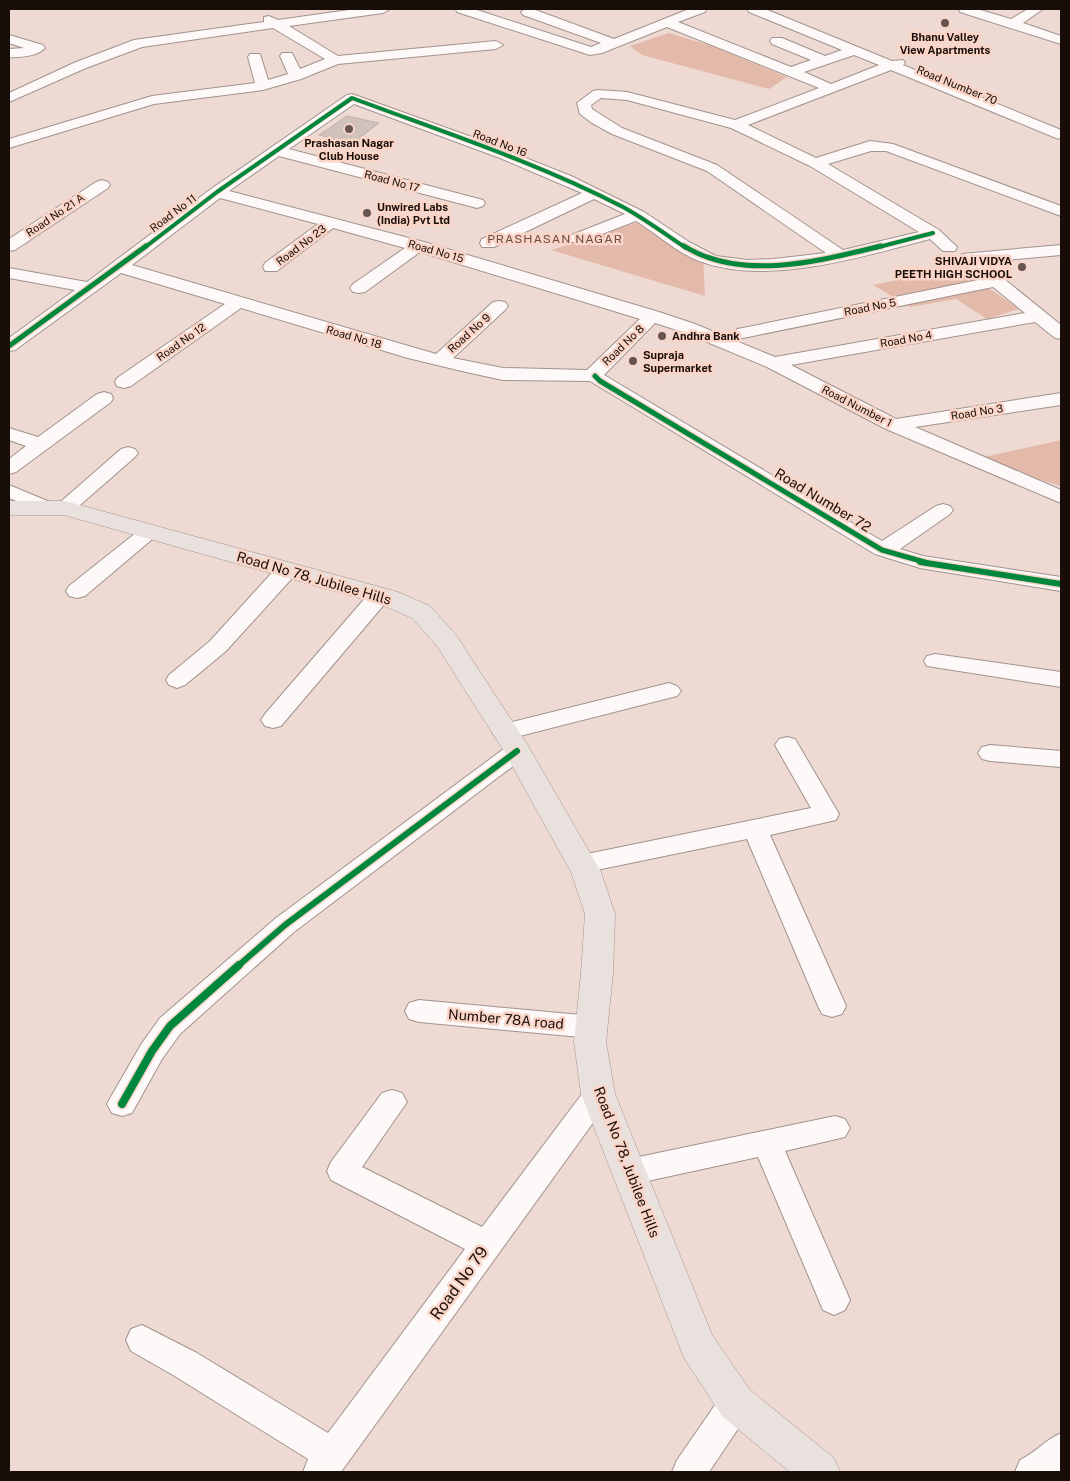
<svg xmlns="http://www.w3.org/2000/svg" width="1070" height="1481" font-family="'Public Sans',sans-serif">
  <rect width="100%" height="100%" fill="#eedad3"/>
  <g fill="#e3baaa">
    <polygon points="669,33 712,46 787,77 769,89 642,55 630,46"/>
    <polygon points="649,219 703,254 705,296 551,250"/>
    <polygon points="958,267 1019,309 987,319 956,299 910,307 873,285"/>
    <polygon points="1061,440 1061,486 1024,475 984,457"/>
  </g>
  <polygon fill="#d1c1bb" stroke="#bfafaa" points="347,116 379,123 353,143 319,135"/>
  <g fill="none" stroke-linecap="round" stroke-linejoin="round">
    <g stroke="#a2928d" stroke-width="2">
      <g id="minor">
        <polygon points="356,9 390,9 383,13 289,26 338,56 496,41 503,45 496,49 338,64 301,79 263,90 154,104 9,148 9,139 152,96 255,83 248,57 250,54 260,54 268,80 288,74 280,56 282,53 292,53 300,69 325,59 273,28 142,47 86,68 9,102 9,93 76,62 134,40 264,22 264,17 269,16 278,20"/>
        <path d="M456 9H474L591 47 601 43 523 15 521 12 525 9H533L614 39 689 9H706L705 12 678 22 791 67 811 60 772 44 770 41 772 38H782L825 56 842 50 749 12 747 9H765L892 61 903 60 905 63 903 65 1061 130V139L1056 138 891 70 748 125 816 158 870 141 893 144 1061 206V216L886 151H871L828 164 939 230 957 247 955 251H943L930 239C865 256 771 285 705 263 679 255 659 235 636 221L581 242H569L567 239 569 236 625 214 594 199 494 247H482L480 243 482 239 582 193 500 158 354 104 289 149 483 200 485 203 483 206 477 208 279 156 229 191 424 242 659 312 695 324 775 357 1025 313 993 287 743 338 737 337 734 333 737 329 743 328 983 279 962 262 960 258 962 254 1061 245V255L983 262 1061 325V339L1055 338 1035 322 791 365 896 419 1061 393V405L915 427 1061 490V503L886 429 767 367 683 332 655 323 604 375 882 541 936 506 943 504 950 506 953 510 950 514 900 549 923 556 1061 577V591L920 568 875 554 590 381 503 380 466 372 408 358 241 308 131 386 124 388 117 386 115 382 117 378 225 304 121 273 15 350 9 351V338L75 290 9 278V268L87 282 211 189 347 95 352 94 480 140 571 176 644 212 689 242 716 256 747 260 774 259 826 253 707 171 612 134 592 123 580 114 577 103 593 91 598 90 627 92 735 120 819 88 667 27 602 53 590 55 457 12ZM854 55 879 65 831 84 804 72ZM601 98 627 100 731 128 810 166 919 232 843 250 717 165 622 128 592 109 591 105ZM220 198 318 224 265 263 263 267 265 271H277L333 228 405 248 353 284 350 288 353 292 359 293 365 292 420 252 640 319 587 370 503 368 453 358 505 310 508 306 505 302 499 301 493 302 436 354 132 265Z"/>
        <polygon points="959,9 977,9 1011,19 1028,9 1043,9 1023,23 1061,36 1061,44 960,12"/>
        <path d="M9 35 43 45 45 48C38 56 19 58 9 57V49L24 48 9 43Z"/>
        <polygon points="102,180 108,182 110,185 108,188 15,250 9,251 9,239 96,182"/>
        <polygon points="104,392 111,394 113,398 111,402 16,472 9,474 9,459 26,446 9,440 9,428 38,437 97,394"/>
        <polygon points="128,447 135,449 138,453 135,457 72,512 65,514 57,511 49,514 9,498 9,485 57,505 121,449"/>
        <polygon points="149,526 156,528 159,532 156,536 85,596 77,598 69,596 66,591 69,586 142,528"/>
        <polygon points="287,564 295,565 298,570 295,575 226,651 185,685 177,688 169,685 166,680 169,675 210,641 279,565"/>
        <polygon points="380,588 388,590 391,595 388,600 281,726 273,728 265,726 261,720 265,714 372,590"/>
        <polygon points="935,654 1061,672 1061,687 927,666 924,661 927,656"/>
        <polygon points="669,683 677,686 681,691 677,696 504,740 496,738 492,732 496,726 504,724"/>
        <polygon points="787,737 795,739 839,814 836,820 770,835 846,1006 842,1014 832,1017 822,1014 818,1006 747,839 582,873 573,871 569,864 573,857 582,855 811,808 775,745 779,739"/>
        <polygon points="517,743 525,745 529,751 525,757 294,932 180,1034 162,1059 132,1113 122,1116 112,1113 107,1104 112,1095 142,1043 160,1018 276,918 509,745"/>
        <polygon points="990,745 1061,751 1061,767 990,761 982,759 978,753 982,747"/>
        <polygon points="419,1000 592,1016 602,1019 606,1027 602,1035 592,1038 419,1022 409,1019 405,1011 409,1003"/>
        <polygon points="598,1082 608,1086 612,1094 608,1102 341,1472 303,1472 308,1459 173,1375 131,1351 126,1340 131,1329 142,1325 197,1353 328,1433 465,1249 331,1180 327,1171 331,1162 382,1093 392,1090 402,1093 407,1102 362,1167 482,1227 588,1086"/>
        <polygon points="835,1116 845,1119 850,1128 845,1137 785,1151 850,1300 845,1310 834,1315 823,1310 758,1157 629,1185 618,1181 614,1172 618,1163 629,1159"/>
        <polygon points="736,1387 748,1392 753,1403 748,1414 709,1472 672,1472 677,1460 724,1392"/>
        <path d="M1061 1433V1472H1015L1020 1460C1035 1453 1045 1440 1061 1433Z"/>
      </g>
    </g>
    <g stroke="#a7948e" stroke-width="1">
      <polygon id="major" points="9,501 65,501 398,592 430,606 456,635 527,744 601,872 615,914 613,973 606,1042 615,1094 712,1335 750,1390 834,1458 840,1472 790,1472 722,1416 684,1358 581,1094 574,1042 581,973 585,914 571,872 505,753 437,646 412,618 380,604 64,515 9,515"/>
    </g>
    <use href="#minor" fill="#fcf9f8" fill-rule="evenodd"/>
    <use href="#major" fill="#e9e1dd" fill-rule="evenodd"/>
    <g stroke="#fad5c7" stroke-width="5.5">
      <g id="cycleway-far3">
        <path d="M144 248 217 192 352 98C443 132 536 162 623 207 645 219 665 234 686 248"/>
        <polyline points="875,248 933,233"/>
      </g>
    </g>
    <g stroke="#fad5c7" stroke-width="8">
      <g id="cycleway-far2">
        <path d="M684 246C742 282 819 261 881 246"/>
        <polyline points="9,346 146,246"/>
        <polyline points="595,376 600,381 882,550 928,563"/>
      </g>
    </g>
    <g stroke="#fad5c7" stroke-width="9">
      <g id="cycleway-far1">
        <polyline points="920,562 1061,584"/>
        <polyline points="238,966 285,925 517,751"/>
      </g>
    </g>
    <g stroke="#fad5c7" stroke-width="11">
      <polyline id="cycleway" points="122,1104 152,1051 170,1026 239,965"/>
    </g>
    <use href="#cycleway-far3" stroke="#00873e" stroke-width="4"/>
    <use href="#cycleway-far2" stroke="#00873e" stroke-width="5"/>
    <use href="#cycleway-far1" stroke="#00873e" stroke-width="6"/>
    <use href="#cycleway" stroke="#00873e" stroke-width="8"/>
  </g>
  <g fill="#645550" stroke="#fad5c7" stroke-width="2">
    <circle cx="945" cy="23" r="5"/>
    <circle cx="349" cy="129" r="5"/>
    <circle cx="367" cy="213" r="5"/>
    <circle cx="1022" cy="267" r="5"/>
    <circle cx="662" cy="336" r="5"/>
    <circle cx="633" cy="361" r="5"/>
  </g>
  <g text-anchor="middle" dominant-baseline="central" stroke-width="5" stroke-linejoin="round" paint-order="stroke">
    <g font-size="11" font-weight="bold" fill="#190d09" stroke="#fad5c7" text-anchor="start">
      <text x="945" y="37" text-anchor="middle">Bhanu Valley<tspan x="945" dy="13">View Apartments</tspan></text>
      <text x="349" y="143" text-anchor="middle">Prashasan Nagar<tspan x="349" dy="13">Club House</tspan></text>
      <text x="377" y="207">Unwired Labs<tspan x="377" dy="13">(India) Pvt Ltd</tspan></text>
      <text x="1012" y="261" text-anchor="end">SHIVAJI VIDYA<tspan x="1012" dy="13">PEETH HIGH SCHOOL</tspan></text>
      <text x="672" y="336">Andhra Bank</text>
      <text x="643" y="355">Supraja<tspan x="643" dy="13">Supermarket</tspan></text>
    </g>
    <g font-size="11" fill="#190d09" stroke="#fad5c7">
      <text transform="translate(957 85) rotate(22)">Road Number 70</text>
      <text transform="translate(500 143) rotate(21)">Road No 16</text>
      <text transform="translate(392 181) rotate(15)">Road No 17</text>
      <text transform="translate(173 213) rotate(-37)">Road No 11</text>
      <text transform="translate(55 215) rotate(-34)">Road No 21 A</text>
      <text transform="translate(301 245) rotate(-37)">Road No 23</text>
      <text transform="translate(436 251) rotate(16)">Road No 15</text>
      <text transform="translate(870 307) rotate(-11)">Road No 5</text>
      <text transform="translate(469 333) rotate(-42)">Road No 9</text>
      <text transform="translate(354 337) rotate(16)">Road No 18</text>
      <text transform="translate(906 339) rotate(-10)">Road No 4</text>
      <text transform="translate(181 342) rotate(-35)">Road No 12</text>
      <text transform="translate(623 345) rotate(-44)">Road No 8</text>
      <text transform="translate(857 406) rotate(27)">Road Number 1</text>
      <text transform="translate(977 412) rotate(-9)">Road No 3</text>
    </g>
    <g font-size="12" letter-spacing="1" fill="#6c4d41" stroke="#fad5c7">
      <text x="555" y="239">PRASHASAN NAGAR</text>
    </g>
    <g font-size="14" fill="#190d09" stroke="#fad5c7">
      <text transform="translate(823 500) rotate(31)">Road Number 72</text>
      <text transform="translate(314 578) rotate(16)">Road No 78, Jubilee Hills</text>
      <text transform="translate(506 1019) rotate(5)">Number 78A road</text>
      <text transform="translate(627 1162) rotate(69)">Road No 78, Jubilee Hills</text>
    </g>
    <g font-size="16" fill="#190d09" stroke="#fad5c7">
      <text transform="translate(459 1283) rotate(-54)">Road No 79</text>
    </g>
  </g>
  <rect width="1070" height="1481" fill="none" stroke="#190d09" stroke-width="20"/>
</svg>
